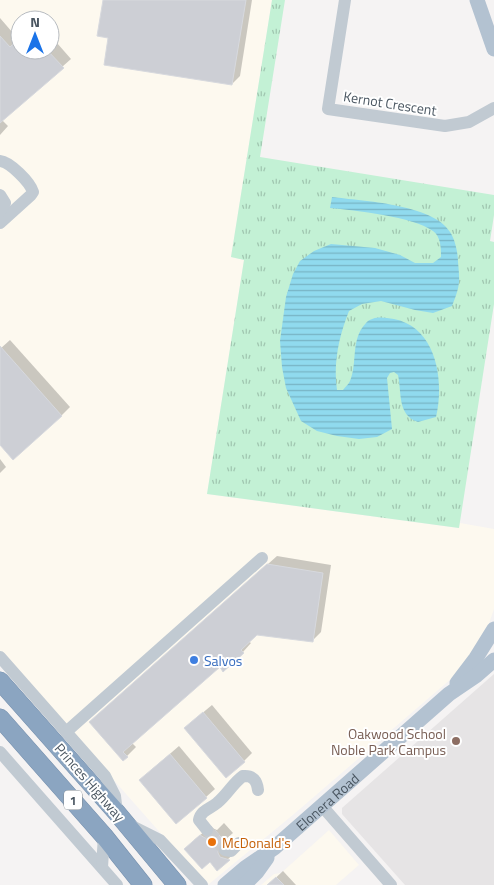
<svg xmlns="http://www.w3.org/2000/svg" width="494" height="885" font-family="'Titillium Web',sans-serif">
  <defs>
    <pattern id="grass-tufts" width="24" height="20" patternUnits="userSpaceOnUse" patternTransform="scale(1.25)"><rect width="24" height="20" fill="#c3f1d5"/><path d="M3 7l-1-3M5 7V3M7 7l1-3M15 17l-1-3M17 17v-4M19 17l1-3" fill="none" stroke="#a0c6b0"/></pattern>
    <pattern id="water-rules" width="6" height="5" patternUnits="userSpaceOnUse" patternTransform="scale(1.25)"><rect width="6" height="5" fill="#90daee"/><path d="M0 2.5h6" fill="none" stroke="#78b4c4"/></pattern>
  </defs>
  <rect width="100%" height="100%" fill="#f5f3f3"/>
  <g fill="#fdf9ef" fill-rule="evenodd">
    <path d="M0 0H272L231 257 244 260 207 494 458 528 460 523 494 529V609L485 635 459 672 294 814 209 884 164 837 0 651ZM20 20H50V50H20Z"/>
    <polygon points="329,830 359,865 336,885 261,885 274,874 281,873"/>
  </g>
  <polygon fill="#e6e4e5" points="494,674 494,885 405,885 342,814 342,808"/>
  <polygon fill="url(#grass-tufts)" points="272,0 285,0 260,157 494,195 494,215 490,241 494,242 494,304 459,528 207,494 244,260 231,257"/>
  <path fill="url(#water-rules)" d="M332 197C362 201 433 204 450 232 455 239 458 253 458 262 460 283 460 286 452 306L433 313 415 310 381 301 362 304 349 311C339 336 333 363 337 390H343C345 387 349 384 350 381 358 362 350 340 366 323 371 317 381 317 387 318 436 322 445 379 436 417L418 422C397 415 402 393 398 375L394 372 390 373 387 378 392 429 377 437 359 439 337 436 317 431 301 421 286 388 282 367 280 341 286 297 293 274 300 261 314 251 331 244 375 248 400 255 415 263H433L441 257C441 248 441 237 433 231 414 217 354 210 330 208Z"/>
  <g fill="#0003">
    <polygon points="104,0 252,0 240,76 232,84 110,37"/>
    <polygon points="0,18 19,40 20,39 20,50 50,50 50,35 71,59 2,120 8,126 0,135"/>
    <polygon points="10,340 70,407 61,416 0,444 0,349"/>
    <polygon points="0,459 6,467 0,473"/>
    <polygon points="277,556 331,565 321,632 312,641 256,633 248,641 251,643 243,652 220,666 132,743 136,747 123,760 99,714"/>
    <polygon points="212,705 252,753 244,761 194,720"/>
    <polygon points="179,746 215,789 206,797 150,771"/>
    <polygon points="224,823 233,833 226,839 226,844 237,851 217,869 194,840 210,827 217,830"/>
    <polygon points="283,871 296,885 268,885"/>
  </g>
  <g fill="#cdcfd5" stroke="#d7d9de">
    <polygon points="103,0 246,0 232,85 104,65 108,38 97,36"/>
    <polygon points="0,36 10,47 20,38 20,50 47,50 64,68 0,123"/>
    <polygon points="0,346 62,416 13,460 0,445"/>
    <polygon points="267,564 323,573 313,642 257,635 241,650 244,653 223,672 220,667 123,752 128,757 123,761 89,722"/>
    <polygon points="203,712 245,762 226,778 184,728"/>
    <polygon points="170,754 207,798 176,824 139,780"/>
    <polygon points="215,830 225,842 218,845 218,853 220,857 230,860 217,871 210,862 202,869 184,849 200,835 205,838 209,838 212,836"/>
    <polygon points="276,877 284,885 267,885"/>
  </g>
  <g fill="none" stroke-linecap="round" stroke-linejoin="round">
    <polyline stroke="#caccce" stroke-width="12" stroke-dasharray="12 6" stroke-linecap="butt" points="207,830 225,850"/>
    <g stroke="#7690ad" stroke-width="19">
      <g id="highway">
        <polyline points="0,681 117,813 177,885"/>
        <polyline points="0,718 104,836 143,885"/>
      </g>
    </g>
    <g stroke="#c1cad2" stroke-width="12">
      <polyline points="345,0 328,109 445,126 469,122 494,108"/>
      <path d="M0 161C10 162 30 182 33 192L31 195 0 223"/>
      <polyline points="0,195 5,203 0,211"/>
      <polyline points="0,657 105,776 115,796 117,813"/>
      <polyline points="66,732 262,558"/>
      <polyline points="0,752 117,885"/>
      <polyline points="322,806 391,885"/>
      <polyline points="128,824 160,840 202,885"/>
      <path d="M207 830 199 820C201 810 210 809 217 803 227 795 233 783 243 776 253 775 257 781 258 790"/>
      <polyline points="225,850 231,851 239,843"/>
      <polyline points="102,867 104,836"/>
    </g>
    <g stroke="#b3c2d1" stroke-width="15">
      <polyline points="477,0 494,49"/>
      <polyline points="457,683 476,658 494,629"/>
      <path id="s1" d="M225 885 245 868 274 848 449 694 477 675 494 660"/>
      <polyline points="244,885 257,872 267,858"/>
    </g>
    <use href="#highway" stroke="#8ba5c1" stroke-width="18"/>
  </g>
  <circle fill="#3f7fe0" stroke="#fff" stroke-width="2" cx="194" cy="660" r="5"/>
  <circle fill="#8d6e63" stroke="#fff" stroke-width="2" cx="456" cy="741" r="5"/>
  <circle fill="#e8710a" stroke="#fff" stroke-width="2" cx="212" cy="842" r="5"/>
  <g text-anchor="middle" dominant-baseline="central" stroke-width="4" stroke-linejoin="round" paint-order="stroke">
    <rect fill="#fff" stroke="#808990" stroke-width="1" x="64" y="790.5" width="18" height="19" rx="4"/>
    <g font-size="12" font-weight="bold" fill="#4a5661">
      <text x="73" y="800">1</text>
    </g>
    <g font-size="14" fill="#4a5661" stroke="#fff">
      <text transform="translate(390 103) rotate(9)">Kernot Crescent</text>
      <text transform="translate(90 782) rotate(49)">Princes Highway</text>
      <text stroke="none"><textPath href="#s1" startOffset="132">Elonera Road</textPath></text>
    </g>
    <g font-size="14" fill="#366cbe" stroke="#fff" text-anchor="start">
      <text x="204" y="660">Salvos</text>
    </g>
    <g font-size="14" fill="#785e54" stroke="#fff" text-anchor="end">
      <text x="446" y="733">Oakwood School<tspan x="446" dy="16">Noble Park Campus</tspan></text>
    </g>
    <g font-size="14" fill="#c56008" stroke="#fff" text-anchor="start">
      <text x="222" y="842">McDonald's</text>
    </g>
  </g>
  <g transform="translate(35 35)"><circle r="24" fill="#ffffff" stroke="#b7bbc0"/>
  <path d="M0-4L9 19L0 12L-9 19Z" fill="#1a73e8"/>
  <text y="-8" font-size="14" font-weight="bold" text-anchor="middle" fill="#4a5661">N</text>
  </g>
</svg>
